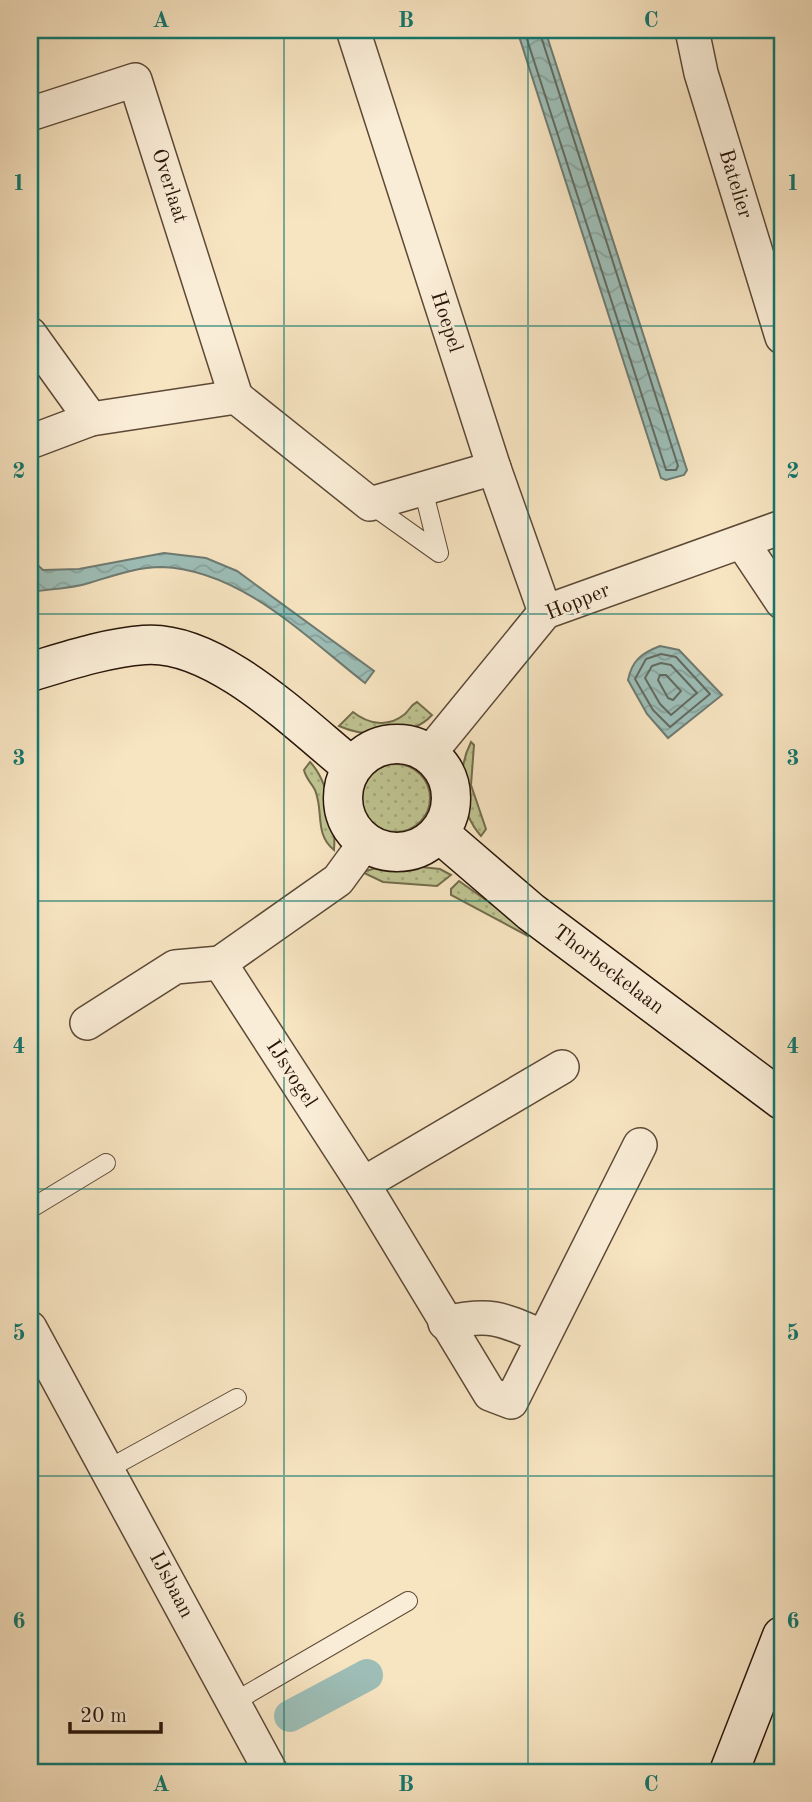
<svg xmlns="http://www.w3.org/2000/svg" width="812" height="1802" font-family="'Old Standard TT',serif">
  <defs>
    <pattern id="green-dots" width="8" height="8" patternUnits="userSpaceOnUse" patternTransform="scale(1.75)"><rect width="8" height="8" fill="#bfc491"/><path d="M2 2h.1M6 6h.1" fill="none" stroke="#a4a87c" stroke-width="1.8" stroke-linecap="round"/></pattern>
    <pattern id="water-waves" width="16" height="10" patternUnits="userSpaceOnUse" patternTransform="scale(1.75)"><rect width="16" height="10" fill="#9dbeb7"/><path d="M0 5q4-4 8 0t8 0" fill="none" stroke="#87a29c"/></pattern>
  </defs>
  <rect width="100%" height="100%" fill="#f7e4c1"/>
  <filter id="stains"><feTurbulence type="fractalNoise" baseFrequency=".00286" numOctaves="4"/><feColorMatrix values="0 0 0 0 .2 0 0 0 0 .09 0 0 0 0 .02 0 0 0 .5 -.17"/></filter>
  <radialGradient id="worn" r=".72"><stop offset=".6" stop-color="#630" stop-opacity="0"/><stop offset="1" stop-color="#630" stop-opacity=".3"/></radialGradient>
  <g fill="url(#green-dots)" stroke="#746c4c" stroke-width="2">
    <path d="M417 702 432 715C411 738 366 738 339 726L353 712C368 724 388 728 405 714 410 709 411 705 417 702Z"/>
    <path d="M471 742 474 745 471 785 486 829 481 836C459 811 456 772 471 742Z"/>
    <path d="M310 762C328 780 336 825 334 850 314 834 324 811 315 790 311 782 306 779 304 770Z"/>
    <circle cx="396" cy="798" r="34"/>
    <polygon points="412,866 440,869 451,875 437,886 383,882 362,872 380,867"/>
    <polygon points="459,881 530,931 528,936 451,895 451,889"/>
  </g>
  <g fill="url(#water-waves)" stroke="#6e7a71" stroke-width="2">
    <polygon points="517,30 545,30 687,470 684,475 666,480 661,478"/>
    <path d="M164 553 206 558 237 571 374 671 365 683C306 637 241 570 162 567 137 567 112 576 89 583 70 589 49 589 30 592V558L43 570 79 569Z"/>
    <path d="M660 646 679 650 722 695 668 738 647 714 628 680C632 660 642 653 660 646Z"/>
  </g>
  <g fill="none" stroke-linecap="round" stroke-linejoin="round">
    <g stroke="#626a60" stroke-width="2">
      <polyline points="524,30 666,470 676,470 678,466 539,30"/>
      <polygon points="661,654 676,657 710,694 670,727 653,710 635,679 646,659"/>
      <polygon points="661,663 671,665 697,693 671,715 660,704 645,678 652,666"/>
      <polygon points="660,675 666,675 681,691 673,700 668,698 658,680"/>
    </g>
    <polyline stroke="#9dbeb7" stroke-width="32" points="290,1716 367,1675"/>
    <g stroke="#5c4936" stroke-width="20">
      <g id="lane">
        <polyline points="370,504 439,553 423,489"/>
        <polyline points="30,1209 106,1163"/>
        <polyline points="108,1469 237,1398"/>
        <polyline points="234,1702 408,1601"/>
      </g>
    </g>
    <g stroke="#5c4936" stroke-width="36">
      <g id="street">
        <polyline points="353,30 494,468 545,612"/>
        <polyline points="692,30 701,73 782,337"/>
        <polyline points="30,114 135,80 236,397"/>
        <polyline points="30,334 91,419 236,397 370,504 494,468"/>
        <polyline points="30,442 91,419"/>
        <polyline points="742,542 782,602"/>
        <polyline points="429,754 545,612 782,527"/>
        <polyline points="220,963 363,1184 490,1394 511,1402 640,1145"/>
        <polyline points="87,1023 175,967 220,963 338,880 365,843"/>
        <polyline points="363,1184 562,1067"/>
        <path d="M445 1323C490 1313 500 1318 541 1336"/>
        <polyline points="30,1328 271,1772"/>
      </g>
    </g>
    <g stroke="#281508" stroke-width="41">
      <g id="secondary">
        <path d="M30 672C67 661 105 648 144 645 215 639 300 725 352 767"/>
        <circle cx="397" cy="798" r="54"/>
        <polyline points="439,833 531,912 782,1100"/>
        <polyline points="729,1772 782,1636"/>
      </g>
    </g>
    <use href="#lane" stroke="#faedd7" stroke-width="18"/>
    <use href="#street" stroke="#faedd7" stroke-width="33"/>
    <use href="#secondary" stroke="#faedd7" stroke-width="38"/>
  </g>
  <path fill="none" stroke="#0f766e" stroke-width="2" stroke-opacity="0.55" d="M284 30V1772M528 30V1772M30 326H782M30 614H782M30 901H782M30 1189H782M30 1476H782"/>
  <g text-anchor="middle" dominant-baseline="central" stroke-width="5" stroke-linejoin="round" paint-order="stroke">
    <g font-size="21" fill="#281508" stroke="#faedd7">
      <text transform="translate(735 184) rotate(73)">Batelier</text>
      <text transform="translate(169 186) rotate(72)">Overlaat</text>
      <text transform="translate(446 322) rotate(72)">Hoepel</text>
      <text transform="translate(578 602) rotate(-22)">Hopper</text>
      <text transform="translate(608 970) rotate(37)">Thorbeckelaan</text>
      <text transform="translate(291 1074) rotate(57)">IJsvogel</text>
      <text transform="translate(171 1585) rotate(62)">IJsbaan</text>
    </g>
  </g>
  <rect width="812" height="1802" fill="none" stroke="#f7e4c1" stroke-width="77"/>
  <path d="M70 1722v10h91v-10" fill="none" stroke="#281508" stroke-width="3.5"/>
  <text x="80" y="1722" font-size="21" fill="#281508" stroke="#faedd7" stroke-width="5" paint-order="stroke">20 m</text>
  <rect x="38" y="38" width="736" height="1726" fill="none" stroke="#0f766e" stroke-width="2.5"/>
  <g font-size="23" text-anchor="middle" font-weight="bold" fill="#0f766e">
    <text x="161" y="27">A</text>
    <text x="406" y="27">B</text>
    <text x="651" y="27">C</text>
    <text x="19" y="190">1</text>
    <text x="793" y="190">1</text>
    <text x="19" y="478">2</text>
    <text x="793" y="478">2</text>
    <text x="19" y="765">3</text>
    <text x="793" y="765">3</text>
    <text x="19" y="1053">4</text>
    <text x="793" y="1053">4</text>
    <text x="19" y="1340">5</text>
    <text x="793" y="1340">5</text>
    <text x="19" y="1628">6</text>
    <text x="793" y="1628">6</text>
    <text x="161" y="1791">A</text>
    <text x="406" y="1791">B</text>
    <text x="651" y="1791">C</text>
  </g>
  <rect width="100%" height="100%" filter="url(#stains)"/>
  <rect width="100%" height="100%" fill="url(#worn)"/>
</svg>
